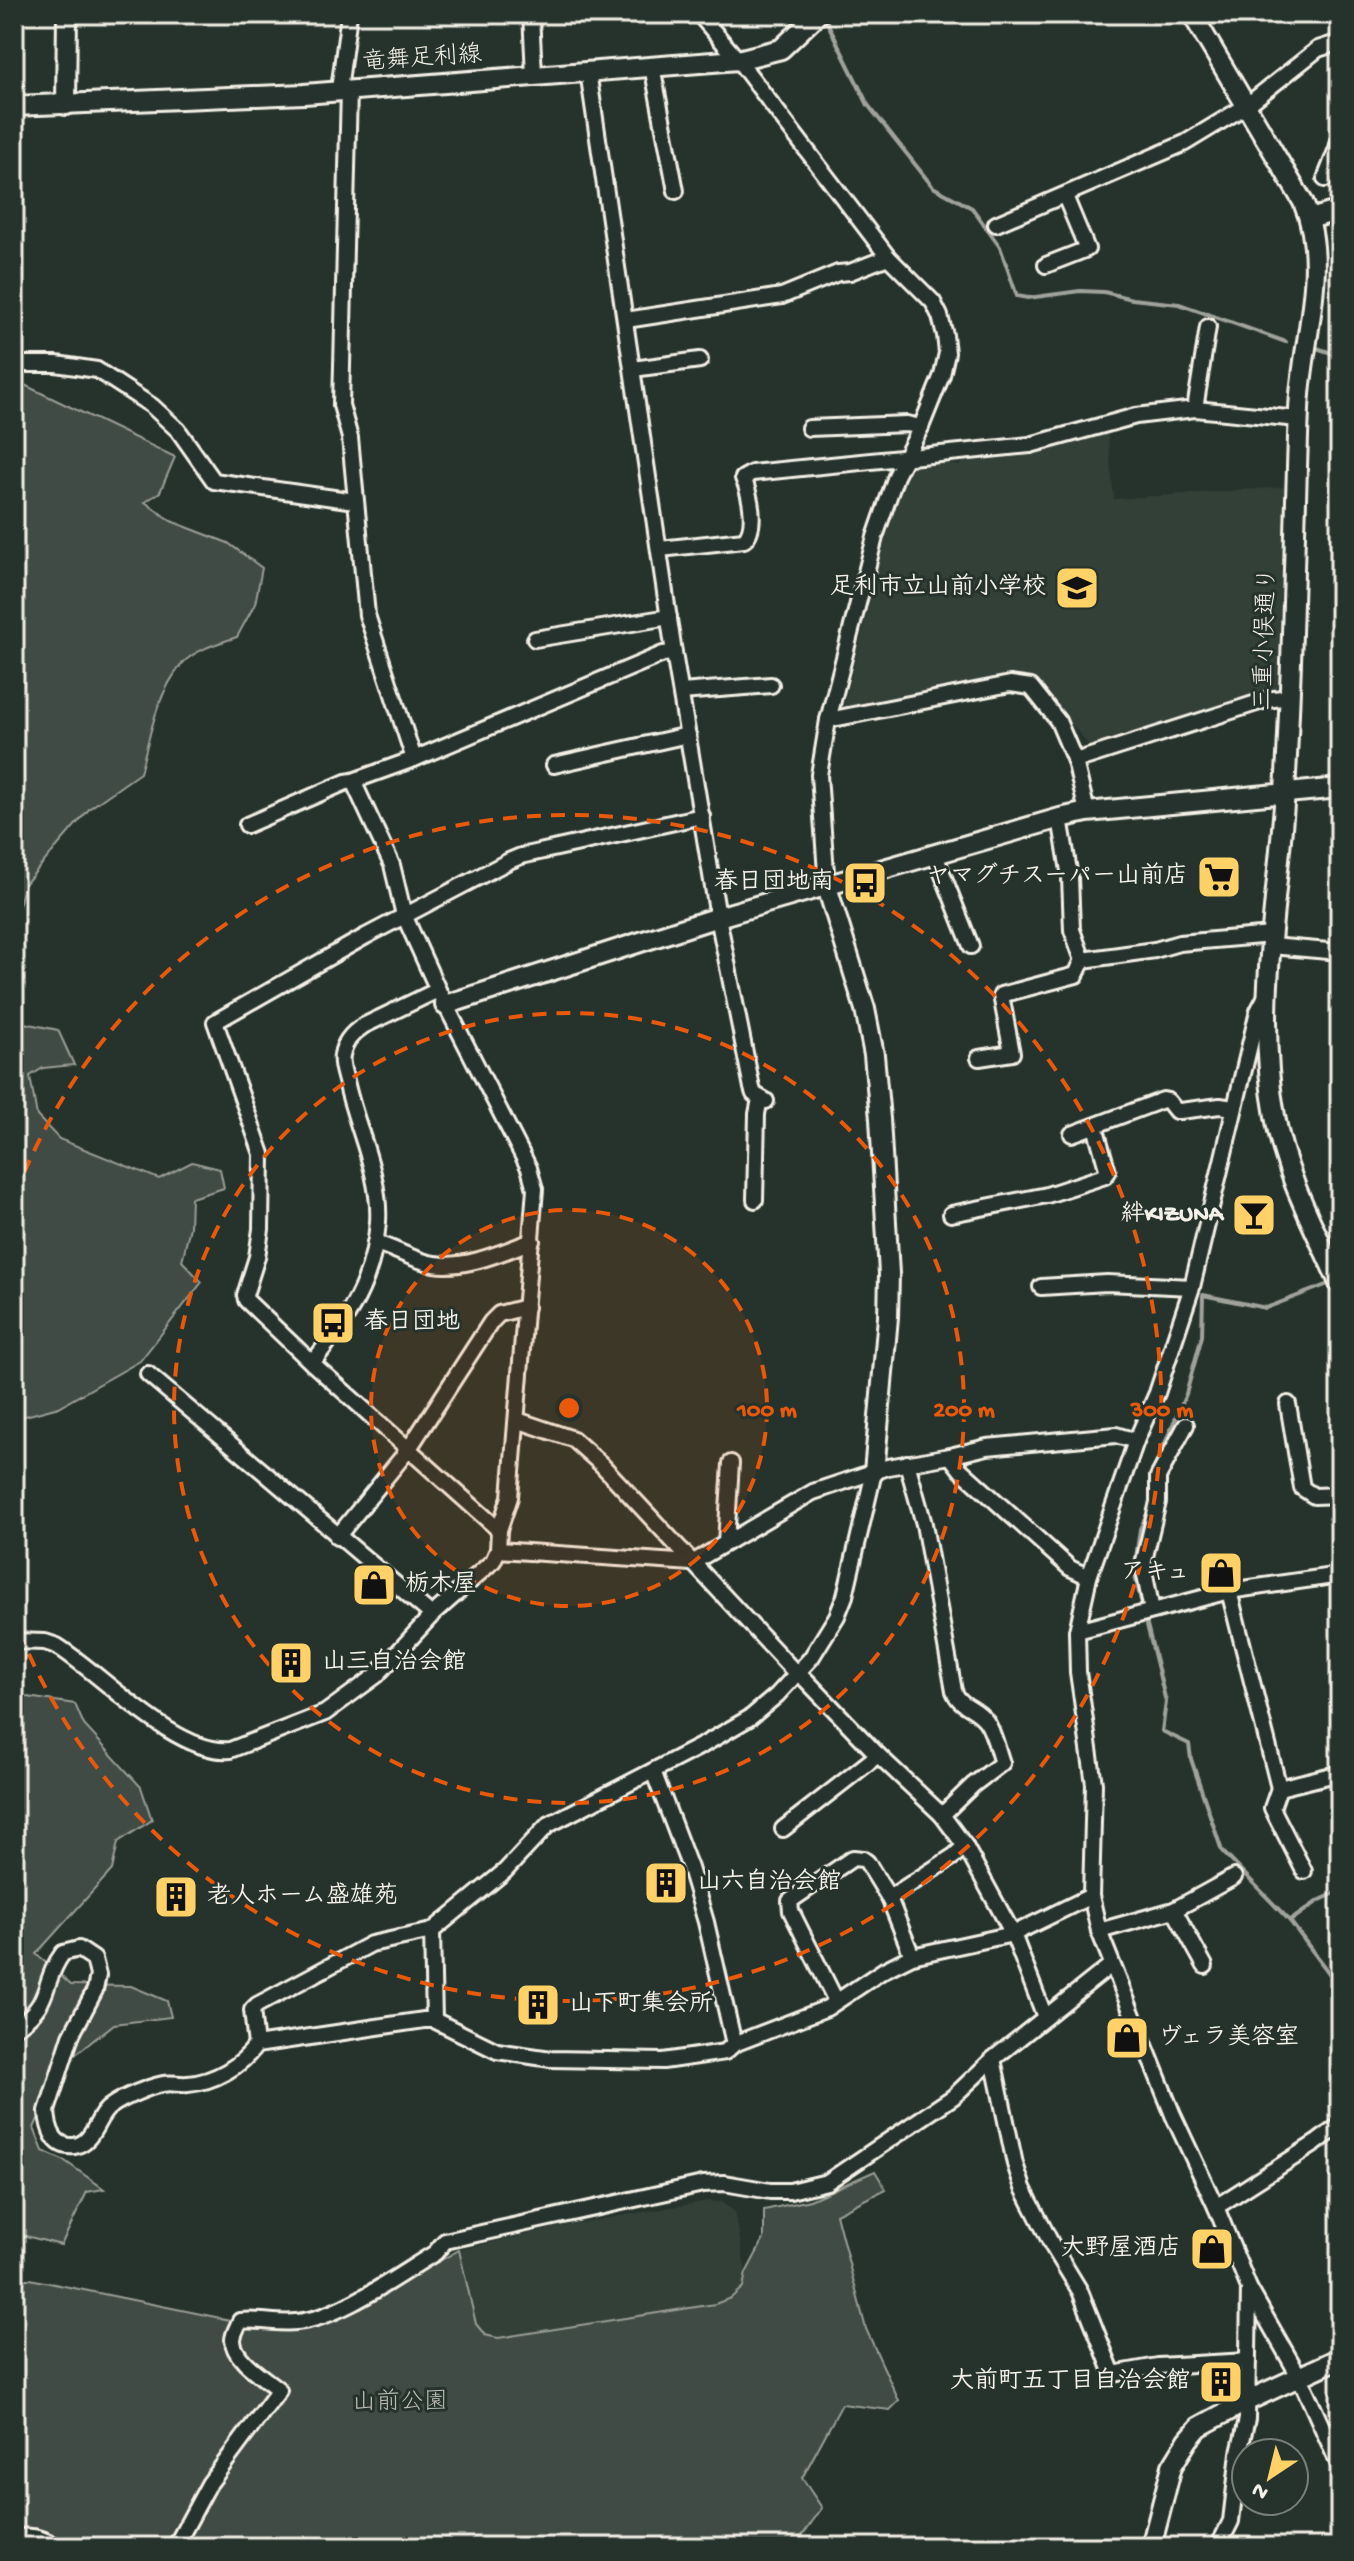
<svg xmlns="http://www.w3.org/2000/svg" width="1354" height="2561" font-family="'Gochi Hand','Klee One',sans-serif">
  <rect width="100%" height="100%" fill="#26332d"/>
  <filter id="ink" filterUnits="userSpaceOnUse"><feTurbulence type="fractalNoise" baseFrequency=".0125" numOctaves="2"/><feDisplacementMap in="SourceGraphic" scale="16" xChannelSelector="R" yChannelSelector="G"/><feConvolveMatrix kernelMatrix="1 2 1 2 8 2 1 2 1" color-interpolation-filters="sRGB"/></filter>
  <g filter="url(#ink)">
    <g fill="#333f39">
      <polygon points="1107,429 1114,499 1285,487 1277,688 1091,748 1040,686 1007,677 851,709 843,708 901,476 909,463 935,459 959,466 966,458"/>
      <polygon points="708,2201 722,2202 735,2212 746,2273 743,2287 731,2298 715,2304 498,2338 485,2335 476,2324 459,2250 567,2225"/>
    </g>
    <g fill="#414b45" stroke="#9a9e96" stroke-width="2">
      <path d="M14 380 175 457 160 492 145 502 171 521 228 543 262 568 255 604 237 637C220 643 195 649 182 664 156 695 150 736 140 773L90 808 25 884 14 923Z"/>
      <polygon points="14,1021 58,1030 74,1065 43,1068 30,1076 37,1116 59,1139 159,1179 192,1162 220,1169 224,1188 191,1198 190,1227 182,1261 202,1282 140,1361 59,1407 14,1419"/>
      <polygon points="14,1695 75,1704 84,1725 141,1787 152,1820 118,1842 112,1870 36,1954 71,1985 131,1986 167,2001 171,2017 114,2024 61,2066 34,2128 43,2151 65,2161 104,2189 87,2192 61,2245 14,2233"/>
      <polygon points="875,2171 886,2189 836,2214 866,2329 899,2401 890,2410 842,2404 802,2478 822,2508 794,2547 14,2547 14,2279 30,2279 240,2322 290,2322 380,2295 459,2250 476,2324 485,2335 498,2338 715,2304 731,2298 743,2287 746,2273 764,2239 764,2210 810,2200"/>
    </g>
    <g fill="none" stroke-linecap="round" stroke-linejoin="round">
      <g stroke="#9fa39b" stroke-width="4">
        <polyline points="824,16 868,105 933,187 972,208 1000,247 1017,296 1028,298 1080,291 1104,292 1132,299 1179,304 1286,342"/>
        <polyline points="1314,347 1340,356"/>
        <polyline points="1340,1218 1333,1234 1340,1252"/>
        <polyline points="1331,1283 1266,1308 1203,1295 1202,1336 1186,1394 1151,1476 1151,1507 1140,1529 1134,1572 1166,1702 1162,1731 1189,1744 1191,1759 1222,1851 1290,1921 1340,1988"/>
        <polyline points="1290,1921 1318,1901 1340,1891"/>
      </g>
      <g stroke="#f4f1e8" stroke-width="20">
        <g id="street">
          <polyline points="531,14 534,75"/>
          <polyline points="699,14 738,60 888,257 933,302 940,316 945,335 947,353 942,375 921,427 896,476 875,537 828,720 819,775 827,887"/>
          <polyline points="652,66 676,191"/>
          <polyline points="588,71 674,653 718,917 752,1088 754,1094 766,1101"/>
          <polyline points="339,90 349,14"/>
          <polyline points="349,90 341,405 350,438 367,615 414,759"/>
          <polyline points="1325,179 1340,141"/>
          <polyline points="996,224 1185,143 1246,106 1318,49 1340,42"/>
          <polyline points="1046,265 1087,249 1065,196"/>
          <polyline points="626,320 782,296 838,273 850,272 888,257"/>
          <polyline points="14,364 56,364 97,370 152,406 178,430 214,481 355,501"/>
          <polyline points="633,369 700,360"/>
          <polyline points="1195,409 1208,327"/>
          <polyline points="809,428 907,424 921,427"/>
          <path d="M660 549 744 540C758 527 750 494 743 478L752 473 1030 445 1136 416 1195 409 1298 419"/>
          <polyline points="535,639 669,617"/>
          <polyline points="681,692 771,685"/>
          <polyline points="828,720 1010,684 1031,687 1058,721 1075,761 1087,812"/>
          <polyline points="1075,761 1266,700 1290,697"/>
          <polyline points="554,765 688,735"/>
          <polyline points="1060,818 1070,877 1072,930 1083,960 1155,950 1179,943 1272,935"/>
          <polyline points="247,825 346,782 353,781 414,759 663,654 674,653"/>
          <polyline points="935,855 971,946"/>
          <polyline points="1271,946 1340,952"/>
          <polyline points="1266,996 1258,1011 1192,1287 1157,1393 1136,1441 1089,1577 1077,1631 1078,1672 1094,1784 1091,1896 1099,1931 1173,2115 1216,2207 1249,2288 1299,2376 1340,2467"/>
          <polyline points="979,1058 1012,1053 1001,995 1076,975 1083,960"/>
          <polyline points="1072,1134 1163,1100 1168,1101 1176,1111 1180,1111 1220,1106 1233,1108"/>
          <polyline points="755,1200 757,1114 760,1099"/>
          <polyline points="951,1214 1047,1195 1105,1176 1108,1172 1095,1126"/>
          <path d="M375 1243C395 1248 414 1261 434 1264 466 1269 503 1252 532 1241"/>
          <polyline points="1041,1287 1107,1283 1192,1287"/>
          <path d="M312 1363C349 1317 373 1283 378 1222 381 1176 357 1129 347 1085 345 1076 340 1064 342 1055 344 1042 352 1033 363 1026L438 990"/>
          <polyline points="148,1374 432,1615"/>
          <polyline points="1288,1404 1302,1488 1314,1496 1340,1495"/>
          <polyline points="517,1420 573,1439 601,1464 792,1669 806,1680 875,1752 942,1815 965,1846 1013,1934 1045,2017"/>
          <polyline points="950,1456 987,1447 1116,1435 1136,1441"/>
          <path d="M907 1463 924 1524 954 1691C960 1707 976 1707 986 1721 994 1732 997 1749 1002 1763L973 1785 942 1815"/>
          <polyline points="499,1530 312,1363 246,1300 245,1295 257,1257 261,1229 262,1154 215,1022 366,936 509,861 521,856 702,816"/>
          <polyline points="337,1537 408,1450 491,1322 499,1314 526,1307"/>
          <polyline points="726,1543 731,1463"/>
          <polyline points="498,1550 692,1563 813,1492 888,1467 950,1456 961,1470 1070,1568 1089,1577"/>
          <polyline points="1229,1591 1279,1788 1340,1773"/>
          <polyline points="1152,1611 1143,1565 1158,1502 1158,1477 1186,1425"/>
          <polyline points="1077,1631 1229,1591 1340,1575"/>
          <path d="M14 1641 45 1642 57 1646C102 1674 176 1755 230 1750L325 1713 377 1675 432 1615 493 1561 498 1550 499 1530 510 1497 535 1189 529 1168 438 990 404 915 392 865 353 781"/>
          <polyline points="653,1771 690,1868 706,1922 734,2044"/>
          <polyline points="1279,1788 1272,1808 1304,1871"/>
          <polyline points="783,1829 878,1755"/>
          <polyline points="889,1898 954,1856 965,1846"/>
          <polyline points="1174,1910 1205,1966"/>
          <polyline points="432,1931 434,2020"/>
          <polyline points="1099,1931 1174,1910 1234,1877"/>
          <polyline points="836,2001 791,1911 790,1901 853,1858 863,1859 867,1862 889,1898 912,1956"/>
          <path d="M17 2026C53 2003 41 1982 63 1953L79 1949 94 1959 98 1975 95 1990 71 2036 47 2111C48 2127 53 2148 74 2146 95 2143 96 2115 111 2106 124 2097 148 2087 163 2084 171 2082 179 2085 188 2084 214 2082 242 2066 256 2045L424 2020H434L497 2051 551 2059 663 2061 725 2052 734 2044 827 2008 884 1970 912 1956 1013 1934 1091 1896"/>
          <polyline points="256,2045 252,2010 257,2005 371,1944 432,1931 505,1871 548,1825 703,1745 751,1717 777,1695 811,1658 837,1616 845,1596 874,1472"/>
          <polyline points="993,2059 1015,2164 1023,2188 1052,2245 1080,2291 1113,2374 1158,2366 1248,2361"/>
          <polyline points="1216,2207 1316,2143 1340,2125"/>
          <path d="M14 2538C30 2534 44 2538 57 2547"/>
          <path d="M175 2547 209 2484 279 2390C265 2378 233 2360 233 2340 233 2334 237 2328 240 2321 259 2319 278 2324 296 2322 339 2319 398 2275 435 2253L445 2241 703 2184 724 2183 770 2191H790L827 2182 953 2097 993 2059 1111 1965"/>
          <polyline points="1218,2547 1231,2521 1239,2453 1247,2419 1249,2288"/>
        </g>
      </g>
      <g stroke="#f4f1e8" stroke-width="24">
        <g id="secondary">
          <path d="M1192 14 1303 202C1331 267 1301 342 1299 410 1294 537 1293 664 1285 791 1278 900 1255 1008 1275 1116 1285 1175 1316 1231 1340 1285"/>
          <polyline points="66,105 67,14"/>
          <polyline points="14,106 304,94 738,60 781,49 818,14"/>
          <polyline points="1310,219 1340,210"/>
          <polyline points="827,887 865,1009 874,1055 880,1119 889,1274 888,1317 874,1472"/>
          <polyline points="445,1005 718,917 1060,818 1087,812 1340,788"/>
          <polyline points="1151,2547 1172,2466 1188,2440 1199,2427 1247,2401 1340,2358"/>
        </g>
      </g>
      <use href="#street" stroke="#26332d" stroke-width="14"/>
      <use href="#secondary" stroke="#26332d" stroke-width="18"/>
    </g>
  </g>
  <circle cx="569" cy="1408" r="198" fill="#e8590c" fill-opacity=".12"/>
  <g fill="none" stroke="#e8590c" stroke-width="4" stroke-dasharray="14 10">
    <circle cx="569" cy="1408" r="198"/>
    <circle cx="569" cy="1408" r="395"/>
    <path d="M15 1195A593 593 0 1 1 15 1621"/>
  </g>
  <defs>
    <g id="school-square" transform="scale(2.3)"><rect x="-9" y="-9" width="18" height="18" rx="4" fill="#ffd166" stroke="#26332d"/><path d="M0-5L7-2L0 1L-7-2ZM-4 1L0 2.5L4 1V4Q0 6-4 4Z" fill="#111"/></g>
    <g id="supermarket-square" transform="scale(2.3)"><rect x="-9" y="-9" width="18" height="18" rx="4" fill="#ffd166" stroke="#26332d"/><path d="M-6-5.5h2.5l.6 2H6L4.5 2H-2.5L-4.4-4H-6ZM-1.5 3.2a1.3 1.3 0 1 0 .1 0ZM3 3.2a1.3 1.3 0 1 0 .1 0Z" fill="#111"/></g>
    <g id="bus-square" transform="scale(2.3)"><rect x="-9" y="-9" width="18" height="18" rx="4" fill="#ffd166" stroke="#26332d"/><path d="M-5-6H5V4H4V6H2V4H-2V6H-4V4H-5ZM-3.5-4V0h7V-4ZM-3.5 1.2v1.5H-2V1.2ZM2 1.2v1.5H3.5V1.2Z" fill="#111"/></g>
    <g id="bar-square" transform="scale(2.3)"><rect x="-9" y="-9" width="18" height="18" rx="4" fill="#ffd166" stroke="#26332d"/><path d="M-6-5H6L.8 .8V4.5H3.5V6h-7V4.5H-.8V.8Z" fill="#111"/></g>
    <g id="shop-square" transform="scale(2.3)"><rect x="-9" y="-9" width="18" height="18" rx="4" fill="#ffd166" stroke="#26332d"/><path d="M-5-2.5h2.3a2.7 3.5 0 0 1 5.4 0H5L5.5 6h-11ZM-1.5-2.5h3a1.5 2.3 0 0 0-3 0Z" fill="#111"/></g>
    <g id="building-square" transform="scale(2.3)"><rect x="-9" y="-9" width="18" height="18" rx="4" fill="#ffd166" stroke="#26332d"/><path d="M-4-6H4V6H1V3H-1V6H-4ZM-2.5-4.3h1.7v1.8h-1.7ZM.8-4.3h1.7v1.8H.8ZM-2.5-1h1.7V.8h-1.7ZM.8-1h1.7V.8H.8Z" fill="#111"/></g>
  </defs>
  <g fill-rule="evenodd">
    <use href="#school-square" x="1077" y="588"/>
    <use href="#supermarket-square" x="1219" y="877"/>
    <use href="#bus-square" x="865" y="883"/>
    <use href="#bar-square" x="1254" y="1215"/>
    <use href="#bus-square" x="333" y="1323"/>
    <use href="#shop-square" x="1221" y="1573"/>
    <use href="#shop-square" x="374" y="1585"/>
    <use href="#building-square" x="291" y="1663"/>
    <use href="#building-square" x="666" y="1883"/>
    <use href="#building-square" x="176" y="1897"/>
    <use href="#building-square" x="538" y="2005"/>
    <use href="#shop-square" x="1127" y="2038"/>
    <use href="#shop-square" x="1212" y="2249"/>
    <use href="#building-square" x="1221" y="2382"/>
  </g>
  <g text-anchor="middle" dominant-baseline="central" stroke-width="6" stroke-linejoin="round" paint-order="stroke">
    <g font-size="24" fill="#f4f1e8" stroke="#26332d">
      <text transform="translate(422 60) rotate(-4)">竜舞足利線</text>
      <text transform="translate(1267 639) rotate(-88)">三重小俣通り</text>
    </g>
    <g font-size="24" font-weight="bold" fill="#f4f1e8" stroke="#26332d" text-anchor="end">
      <text x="1046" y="588">足利市立山前小学校</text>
      <text x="1188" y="877">ヤマグチスーパー山前店</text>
      <text x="834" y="883">春日団地南</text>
      <text x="1223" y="1215">絆KIZUNA</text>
      <text x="364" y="1323" text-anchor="start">春日団地</text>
      <text x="1190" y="1573">アキュ</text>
      <text x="405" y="1585" text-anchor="start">栃木屋</text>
      <text x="322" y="1663" text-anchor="start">山三自治会館</text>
      <text x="697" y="1883" text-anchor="start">山六自治会館</text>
      <text x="207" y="1897" text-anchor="start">老人ホーム盛雄苑</text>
      <text x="569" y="2005" text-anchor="start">山下町集会所</text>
      <text x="1158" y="2038" text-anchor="start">ヴェラ美容室</text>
      <text x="1181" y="2249">大野屋酒店</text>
      <text x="1190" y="2382">大前町五丁目自治会館</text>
    </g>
    <g font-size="24" fill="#bebfb7" stroke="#26332d">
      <text x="400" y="2403">山前公園</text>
    </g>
  </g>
  <circle cx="569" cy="1408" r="12" fill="#e8590c" stroke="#26332d" stroke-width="4"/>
  <g font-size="24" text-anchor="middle" font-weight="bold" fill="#e8590c" stroke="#26332d" stroke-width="6" stroke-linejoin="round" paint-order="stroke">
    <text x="767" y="1416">100 m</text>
    <text x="964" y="1416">200 m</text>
    <text x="1162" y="1416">300 m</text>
  </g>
  <rect width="1354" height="2561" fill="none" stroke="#26332d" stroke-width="48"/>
  <rect x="24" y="24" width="1306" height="2513" fill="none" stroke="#f4f1e8" stroke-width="3" filter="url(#ink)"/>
  <g transform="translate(1270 2477) rotate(215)"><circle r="38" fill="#26332d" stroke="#787f78" stroke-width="2"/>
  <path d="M0-6L14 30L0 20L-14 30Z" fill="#ffd166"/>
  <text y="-12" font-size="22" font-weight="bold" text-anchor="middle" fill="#f4f1e8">N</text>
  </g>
</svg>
